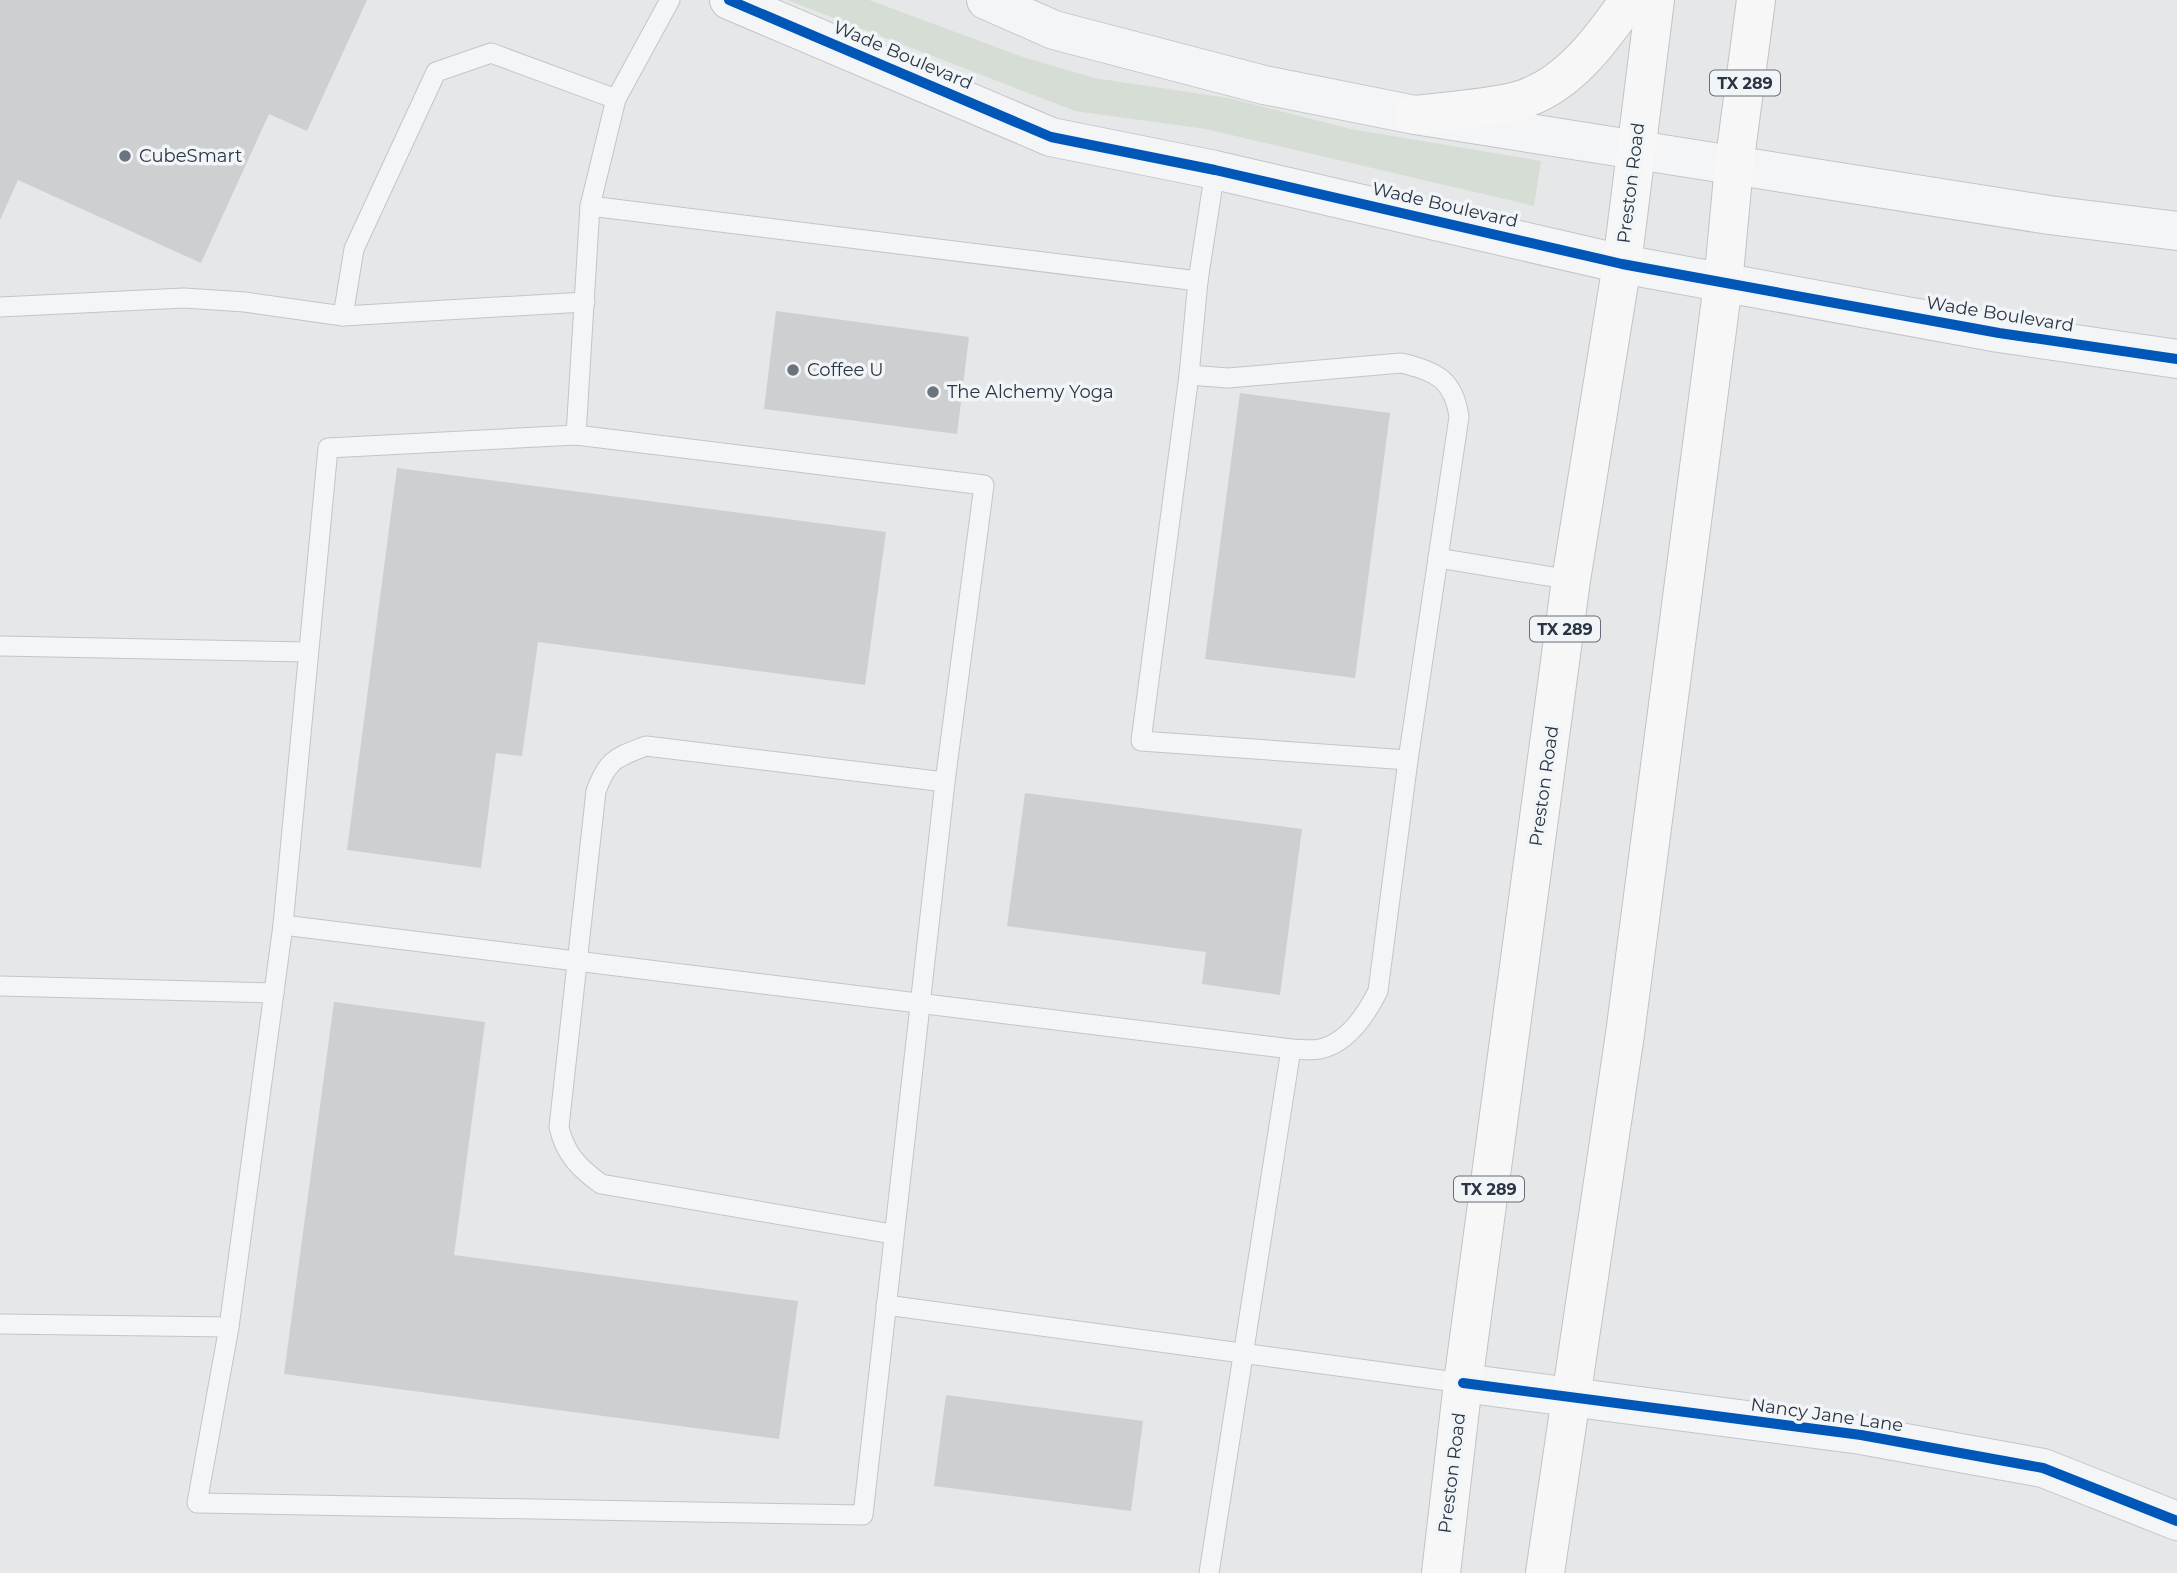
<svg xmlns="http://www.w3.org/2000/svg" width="2177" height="1573" font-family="Montserrat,sans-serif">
  <rect width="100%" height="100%" fill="#e5e7e9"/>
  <polygon fill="#d6ddd5" points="787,0 869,0 1023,57 1094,78 1228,98 1351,129 1541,161 1534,206 1206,129 1075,111"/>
  <g fill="#cdcfd1">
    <polygon points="0,0 367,0 307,131 269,114 201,263 18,180 0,220"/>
    <polygon points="776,311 969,337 957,434 764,409"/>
    <polygon points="1240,393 1390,413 1355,678 1205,659"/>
    <polygon points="397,468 886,532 865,685 538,642 522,756 496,753 481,868 347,850"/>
    <polygon points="1025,793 1302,829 1280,995 1202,984 1206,952 1007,926"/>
    <polygon points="334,1002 485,1022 454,1255 798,1301 779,1439 284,1374"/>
    <polygon points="946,1395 1143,1421 1131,1511 934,1486"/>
  </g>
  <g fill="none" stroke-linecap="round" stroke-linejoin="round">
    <g stroke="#c3c5c7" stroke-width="21">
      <g id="service">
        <polyline points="1215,170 1198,281 1189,375 1141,741 1408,760"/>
        <polyline points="590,206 1198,281"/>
        <polyline points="585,302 343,316 354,249 436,72 491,53 616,99"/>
        <polyline points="0,307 184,298 245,302 343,316"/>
        <polygon points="576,435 984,485 945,782 863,1515 197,1503 229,1327 283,925 328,448"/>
        <polyline points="576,435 590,206 616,99 670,0"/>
        <polyline points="1438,558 1571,580"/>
        <polyline points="0,646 306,652"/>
        <path d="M283 925 1291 1049C1300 1049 1311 1051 1320 1049 1348 1043 1366 1015 1378 991L1408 760 1459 417C1454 380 1436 371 1401 363L1228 378 1189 375"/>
        <polyline points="0,986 274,993"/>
        <path d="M892 1234 601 1184C579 1168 565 1154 559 1127L596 791C608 759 615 758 646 746L945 782"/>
        <polyline points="886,1305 1463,1383"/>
        <polyline points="0,1324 229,1327"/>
        <polyline points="1209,1573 1291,1049"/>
      </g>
    </g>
    <g stroke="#c3c5c7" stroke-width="40">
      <g id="tertiary">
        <polyline points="729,0 1051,137 1215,170 1622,264 1999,333 2177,359"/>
        <polyline points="986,0 1054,30 1264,85 1415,115 2049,215 2177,231"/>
        <polyline points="1463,1383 1861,1435 2043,1468 2177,1521"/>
      </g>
    </g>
    <g stroke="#c0c4c7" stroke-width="40">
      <g id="primary">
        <path d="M1415 115C1447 111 1481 109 1513 102 1565 90 1600 42 1629 0"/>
        <polyline points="1441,1573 1463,1383 1571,580 1622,264 1655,0"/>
        <polyline points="1545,1573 1625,1034 1723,284 1734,166 1756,0"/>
      </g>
    </g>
    <use href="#service" stroke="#f3f5f6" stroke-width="19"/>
    <use href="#tertiary" stroke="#f3f5f6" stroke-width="38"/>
    <use href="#primary" stroke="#f7f7f7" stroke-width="38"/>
    <g stroke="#f2f5f8" stroke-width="15">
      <g id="cycleway">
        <polyline points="729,0 1051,137 1215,170 1622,264 1999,333 2177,359"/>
        <polyline points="1463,1383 1861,1435 2043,1468 2177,1521"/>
      </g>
    </g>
    <use href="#cycleway" stroke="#0057b8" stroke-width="10"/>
  </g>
  <g fill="#6b737d" stroke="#f2f5f8" stroke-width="2.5">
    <circle cx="125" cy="156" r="7"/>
    <circle cx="793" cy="370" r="7"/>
    <circle cx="933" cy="392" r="7"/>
  </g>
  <g text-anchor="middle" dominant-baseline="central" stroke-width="7" stroke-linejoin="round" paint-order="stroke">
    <g fill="#f2f5f8" stroke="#666e79" stroke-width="2">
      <rect x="1710" y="70.5" width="70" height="25" rx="5"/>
      <rect x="1530" y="616.5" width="70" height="25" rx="5"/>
      <rect x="1454" y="1176.5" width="70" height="25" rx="5"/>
    </g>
    <g font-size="16" font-weight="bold" fill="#2a3443">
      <text x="1745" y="83">TX 289</text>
      <text x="1565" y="629">TX 289</text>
      <text x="1489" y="1189">TX 289</text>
    </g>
    <g font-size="18" fill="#2a3443" stroke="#f2f5f8">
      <text transform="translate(903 55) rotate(23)">Wade Boulevard</text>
      <text transform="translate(1631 183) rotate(-83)">Preston Road</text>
      <text transform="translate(1445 205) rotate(13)">Wade Boulevard</text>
      <text transform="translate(2000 314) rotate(9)">Wade Boulevard</text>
      <text transform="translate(1544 786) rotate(-82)">Preston Road</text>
      <text transform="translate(1827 1415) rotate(8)">Nancy Jane Lane</text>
      <text transform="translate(1452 1473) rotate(-83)">Preston Road</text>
    </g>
    <g font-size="18" fill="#2a3443" stroke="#f2f5f8" text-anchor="start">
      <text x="139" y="156">CubeSmart</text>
      <text x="807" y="370">Coffee U</text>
      <text x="947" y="392">The Alchemy Yoga</text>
    </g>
  </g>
</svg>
